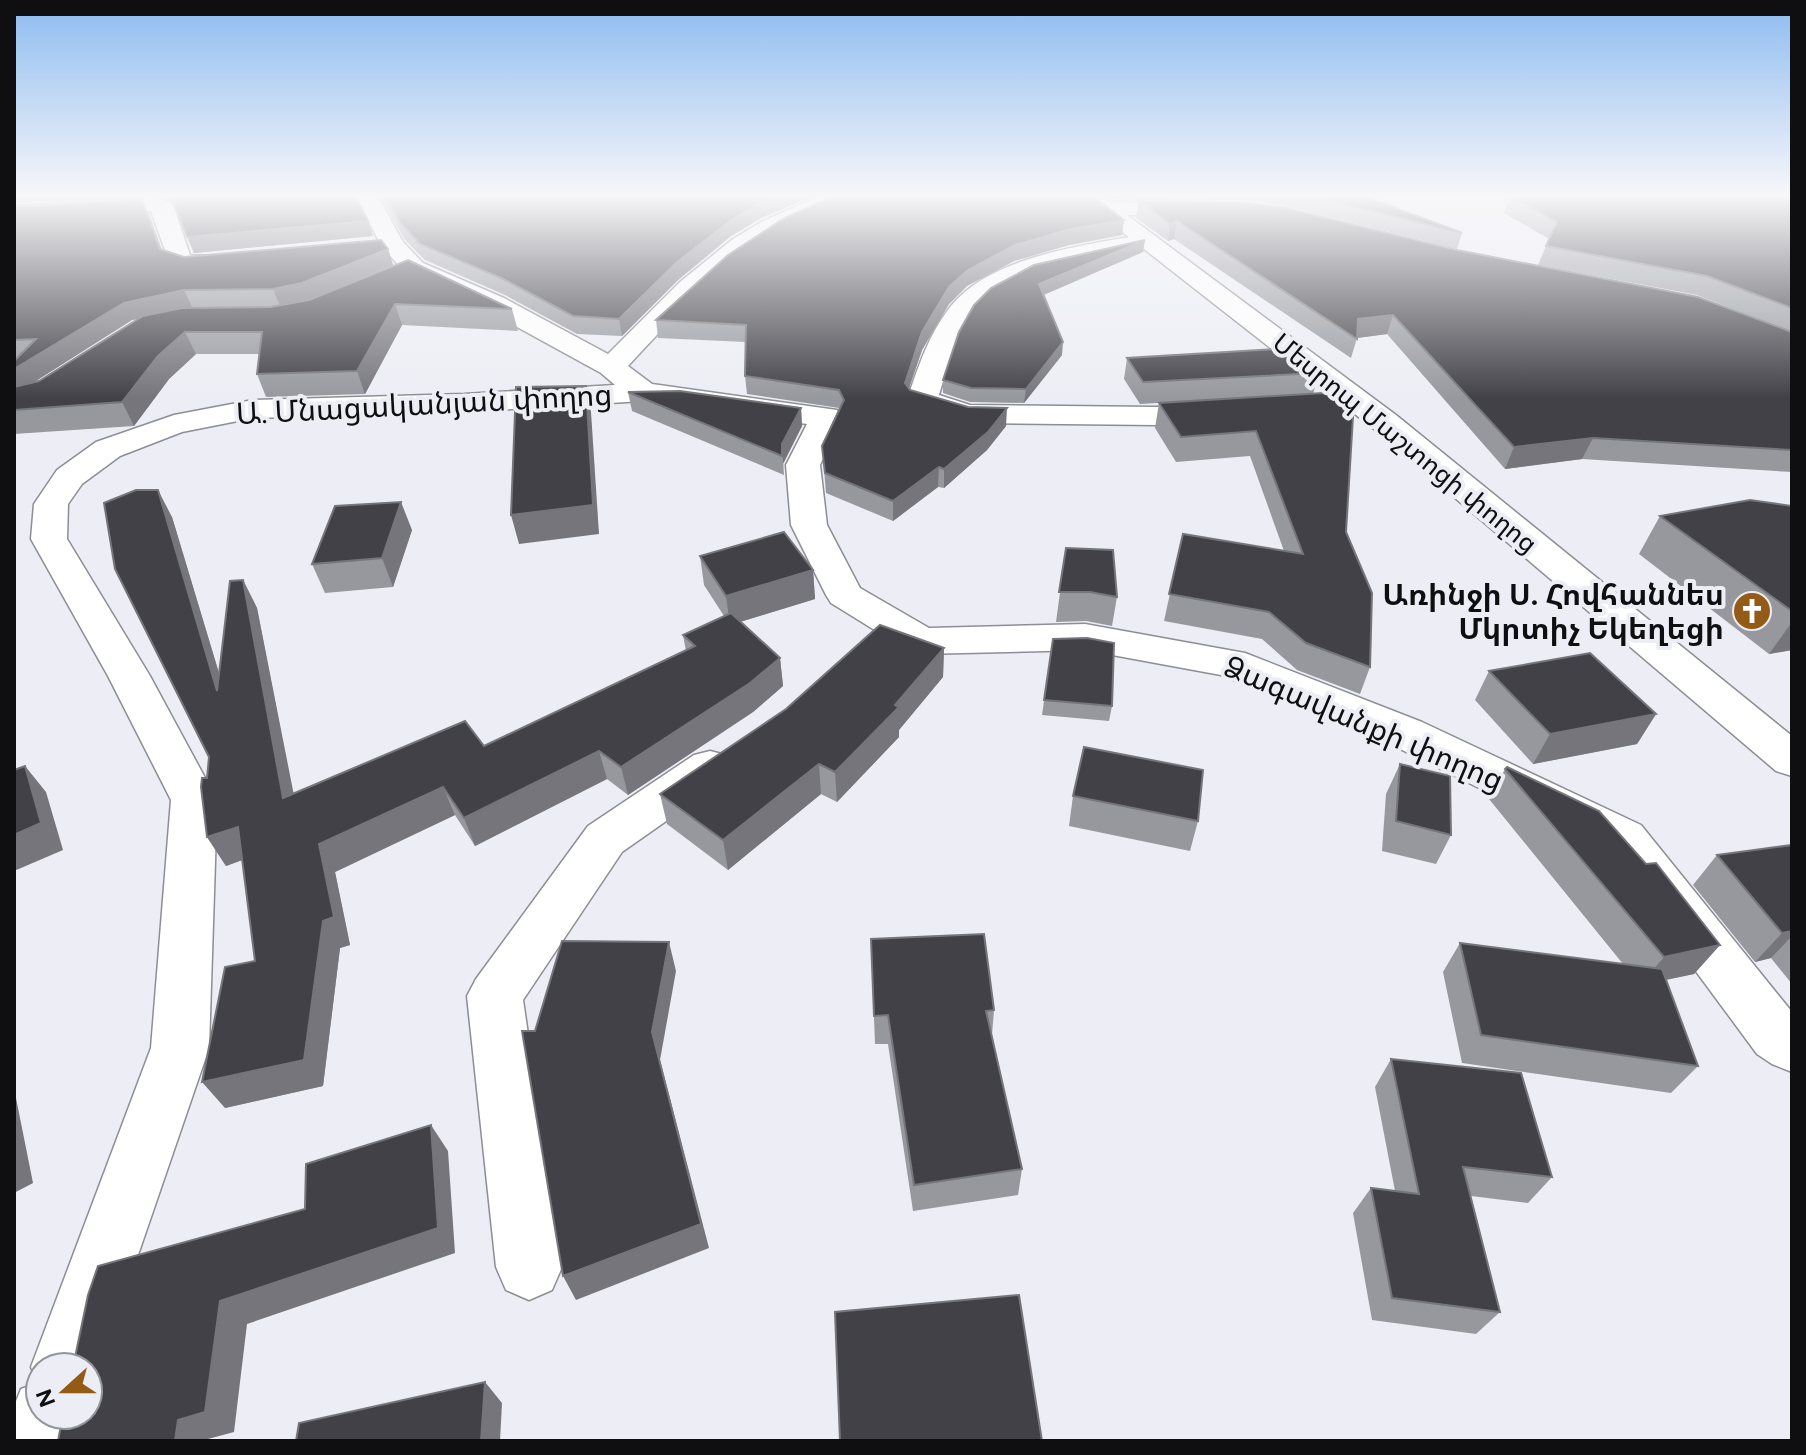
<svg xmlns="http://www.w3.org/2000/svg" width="1806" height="1455" font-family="Figtree,'Noto Sans Armenian',sans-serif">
  <rect width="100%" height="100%" fill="#edeef5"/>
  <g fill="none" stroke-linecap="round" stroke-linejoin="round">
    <g stroke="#8d8e95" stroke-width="3">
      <g id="minor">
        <path d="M355 195H377L403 242 423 263 504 298 608 354 680 282 733 239 763 221 822 195H853L850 200C749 240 700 288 628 366L652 384 837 410 842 417 820 465 827 525 860 588 929 628 1085 624 1245 653 1422 722 1641 825 1792 1012V1072L1772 1064 1757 1054 1607 851 1390 744 1221 675 1085 650 921 654 907 650 831 603 826 595 791 525 786 465 807 424 643 401 464 412 253 418 182 432 120 456 82 484 68 504 67 539 150 676 217 800 209 1048 91 1392 88 1393V1367H40V1415H83L73 1441H14V1406L21 1389 37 1383 31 1367 151 1048 171 800 108 676 31 539 34 504 57 470 96 442 174 415 253 400 464 394 615 385 601 373 486 310 405 273 381 245Z"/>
        <polygon points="155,197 171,203 174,208 190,255 244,257 247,262 244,267 192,271 170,264 151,211 14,220 14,206"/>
        <polygon points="1106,202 1196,203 1204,205 1207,210 1204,215 1196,217 1098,214 1095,209 1098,204"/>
        <path d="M1148 234 1156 236 1160 241 1156 246C1096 261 1012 262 971 316 954 338 947 369 939 395L970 405 1156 407 1217 403 1228 405 1233 412 1228 419 1156 425 968 423 911 406 907 400C918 367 929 334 951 306 991 256 1088 244 1148 234Z"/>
        <polygon points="710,751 726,755 733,767 726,779 622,852 523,1000 562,1267 552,1290 529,1300 506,1290 496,1267 467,996 476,979 588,826 694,755"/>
      </g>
    </g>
    <g stroke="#8d8e95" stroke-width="3">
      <polygon id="tertiary" points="1075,195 1100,195 1396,415 1792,736 1792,776 1776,771 1374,429"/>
    </g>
    <use href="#minor" fill="#fff" fill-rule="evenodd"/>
    <use href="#tertiary" fill="#fff" fill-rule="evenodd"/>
  </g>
  <g fill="#97989e" fill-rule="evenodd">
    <polygon points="14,195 355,195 368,221 373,236 194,253 176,206 163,196 14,203"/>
    <polygon points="379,195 815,195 761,218 731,236 678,280 622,336 577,334 505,295 425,260 405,240"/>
    <polygon points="1104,195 1362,195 1462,233 1457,249 1286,206 1247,200 1110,199"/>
    <polygon points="1511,195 1792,195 1792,332 1697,295 1538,265 1549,239 1504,213"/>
    <polygon points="1138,200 1792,332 1792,472 1582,459 1505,469 1387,334 1357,338 1351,358 1174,239 1168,241 1136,218"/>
    <path d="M14 207 149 214 162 250 184 257 388 249 393 265 335 289 512 309 518 331 402 325 365 394 266 397 257 374 259 354H196L169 379 134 426 14 434 17 358H14ZM138 319 39 381 34 382 132 320Z"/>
    <polygon points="1124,220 1122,235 1069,245 1014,261 967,286 949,304 922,350 909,389 910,390 1006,426 987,450 944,488 938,487 893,521 826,493 822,446 839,408 747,394 745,376 746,342 658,338 656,320"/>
    <polygon points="1143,252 1044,295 1062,355 1024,403 970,402 943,393 943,380 974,305"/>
    <polygon points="1127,358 1319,373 1313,394 1346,532 1370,667 1360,694 1297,670 1262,639 1164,621 1183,534 1284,551 1250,456 1176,462 1155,428 1159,403 1258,397 1140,404 1124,379"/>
    <polygon points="628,392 801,408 802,426 783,464 784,475 632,411"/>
    <polygon points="1792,506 1792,650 1769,654 1639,554 1660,516"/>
    <polygon points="172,517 219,673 243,580 257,608 293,794 484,746 686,651 683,635 724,616 704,585 700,556 813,570 815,599 740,622 780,658 783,686 753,712 628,795 607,779 475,846 455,815 335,872 350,945 340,948 323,1086 225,1108 255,961 242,860 226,866 207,837 207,778 209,757"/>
    <polygon points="412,530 393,587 325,593 312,564"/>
    <polygon points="1066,548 1117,597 1112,626 1086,621 1056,622"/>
    <polygon points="1053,639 1112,706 1109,721 1042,715"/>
    <polygon points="944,648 943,677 899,730 899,737 837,802 821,794 728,870 667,824 660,794"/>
    <polygon points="1489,671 1656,714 1637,744 1533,764 1475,700"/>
    <polygon points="1400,764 1451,835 1436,864 1382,851 1386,794"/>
    <polygon points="1505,769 1720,945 1694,974 1666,980 1698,1066 1671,1093 1462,1063 1443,972 1460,943 1623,964 1489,799"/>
    <polygon points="1073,796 1198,821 1190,851 1069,826"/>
    <polygon points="1792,845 1792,984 1771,958 1755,962 1693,885 1717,855"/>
    <polygon points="871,939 994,1010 992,1035 1022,1169 1018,1195 913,1211 888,1044 875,1044"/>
    <polygon points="1391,1059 1552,1177 1528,1203 1471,1196 1500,1312 1476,1334 1372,1320 1353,1213 1371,1188 1395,1191 1375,1087"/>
  </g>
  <g fill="#75757b">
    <polygon points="779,195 815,195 761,218 731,236 678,280 622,336 619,319 676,263 730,221 760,203"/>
    <polygon points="142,199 149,214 167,266 160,249"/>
    <polygon points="1124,220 1122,235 1069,245 1014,261 967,286 949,304 922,350 904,402 905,383 922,332 949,287 968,270 1015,245 1071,229"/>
    <polygon points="368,221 373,236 194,253 187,237"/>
    <polygon points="1177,221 1174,239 1168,241 1170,224"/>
    <polygon points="1145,240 1143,252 1038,297 1039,284"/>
    <polygon points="388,249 393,265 308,300 280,306 273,289"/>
    <polygon points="184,290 192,307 132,320 28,386 14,390 14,369 124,303"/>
    <polygon points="395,304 402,325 365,394 357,371"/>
    <polygon points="1393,315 1387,334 1357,338 1358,319"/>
    <polygon points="185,332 196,354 169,379 134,426 122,402 158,356"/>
    <polygon points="1063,342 1062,355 1024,403 1026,389"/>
    <polygon points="586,386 591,412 599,534 519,544 511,515"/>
    <polygon points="801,408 802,426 783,464 784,475 782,444"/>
    <polygon points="1007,408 1006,426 987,450 944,488 944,469"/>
    <polygon points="1593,438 1582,459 1505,469 1514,447"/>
    <polygon points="939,467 938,487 893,521 893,501"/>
    <polygon points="158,490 172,517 233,720 217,691"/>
    <polygon points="401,502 412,530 393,587 382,558"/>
    <polygon points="813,570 815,599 730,625 726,596"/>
    <polygon points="243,580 257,608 300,826 283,798"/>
    <polygon points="1792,622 1792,650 1769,654"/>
    <polygon points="944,648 943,677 899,730 899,737 837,802 835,772"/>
    <polygon points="780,658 783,686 753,712 628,795 621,767"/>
    <polygon points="1656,714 1637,744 1533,764 1550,734"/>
    <polygon points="599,751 607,779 475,846 464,818"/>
    <polygon points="819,764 821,794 728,870 723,840"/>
    <polygon points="25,766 46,792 63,850 14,871 14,835"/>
    <polygon points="443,787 455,815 335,872 350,945 340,948 323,1086 225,1108 202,1082 319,844"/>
    <polygon points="238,827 256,855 226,866 207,837"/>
    <polygon points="1792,931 1792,936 1771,958 1755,962 1782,933"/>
    <polygon points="669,942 676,971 660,1060 709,1248 576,1300 563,1276 652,1032"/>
    <polygon points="1720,945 1694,974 1640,985 1664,957"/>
    <polygon points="14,1088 33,1183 14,1193"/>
    <polygon points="431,1125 448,1151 455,1253 247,1324 234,1432 208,1439 208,1441 175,1441 178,1420 220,1301"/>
    <polygon points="485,1382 502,1403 500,1441 481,1441"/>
  </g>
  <g fill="#414147" stroke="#75757b" stroke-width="2">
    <polygon points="171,195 355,195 368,221 187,237"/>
    <polygon points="383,195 779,195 760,203 730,221 676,263 619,319 573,316 501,278 420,244 401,224"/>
    <polygon points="835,195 1091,195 1124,220 1071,229 1015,245 968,270 949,287 922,332 905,383 910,390 968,407 1007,408 988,432 944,469 939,467 893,501 825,473 822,446 844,400 839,390 745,376 746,325 656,320 728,255 783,219"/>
    <polygon points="1306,195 1362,195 1462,233"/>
    <polygon points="1511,195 1792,195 1792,308 1707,276 1546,246 1557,222 1510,196"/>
    <polygon points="142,199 160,249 184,257 381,240 388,249 302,283 273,289 184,290 124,303 14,369 14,361 36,339 14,340 14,207"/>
    <polygon points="1138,200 1250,203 1287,208 1457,250 1698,297 1792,332 1792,450 1593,438 1514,447 1393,315 1358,319 1357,339 1177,221 1170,224"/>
    <polygon points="1145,240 1039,284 1063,342 1026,389 971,388 943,380 959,332 974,305 991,288 1034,265"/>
    <polygon points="408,260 512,309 395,304 357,371 257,374 262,332 185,332 158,356 122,402 14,410 14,387 39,381 143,316 182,308 271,307 309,300"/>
    <polygon points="1291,348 1319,373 1143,382 1127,358"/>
    <polygon points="586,386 593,505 511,515 516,387"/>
    <polygon points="680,391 801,408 782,444 782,456 628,392"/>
    <polygon points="1323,393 1354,400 1346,532 1372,593 1370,667 1306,643 1269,612 1169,594 1183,534 1303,554 1256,431 1181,437 1159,403"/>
    <polygon points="136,490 158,490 217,691 230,581 243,580 283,798 465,721 484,746 695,646 683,635 731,613 780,658 750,683 621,767 599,751 464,818 443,787 319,844 334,917 323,921 304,1060 202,1082 225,967 255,961 238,827 207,837 201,787 202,778 207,778 209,757 115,569 104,503"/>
    <polygon points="1750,500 1792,506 1792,611 1660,516"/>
    <polygon points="401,502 382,558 312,564 335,506"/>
    <polygon points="784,532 813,570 726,596 700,556"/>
    <polygon points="1066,548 1113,550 1117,597 1090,592 1059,592"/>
    <polygon points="880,625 944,648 895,705 899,707 835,772 819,764 723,840 660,794 786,709"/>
    <polygon points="1087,638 1114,643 1112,706 1044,700 1053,639"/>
    <polygon points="1590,653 1656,714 1550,734 1489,671"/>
    <polygon points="1084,747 1203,770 1198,821 1073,796"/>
    <polygon points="1400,764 1450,776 1451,835 1396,821"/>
    <polygon points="25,766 41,823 14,835 14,770"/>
    <polygon points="1507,767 1599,811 1646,864 1656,863 1720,945 1664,957 1505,769"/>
    <polygon points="1792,845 1792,931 1782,933 1717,855"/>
    <polygon points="984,934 994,1010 986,1011 1022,1169 914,1185 888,1015 874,1016 871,939"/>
    <polygon points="562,941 669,942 652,1032 701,1224 563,1276 522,1031 535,1031"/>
    <polygon points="1460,943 1662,969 1698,1066 1481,1035"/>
    <polygon points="1391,1059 1521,1073 1552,1177 1463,1167 1500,1312 1392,1298 1371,1188 1419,1194"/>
    <polygon points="431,1125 438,1228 220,1301 205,1412 178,1420 175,1441 58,1441 63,1415 88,1415 88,1367 73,1367 88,1295 98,1266 305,1209 306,1164"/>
    <polygon points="1019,1295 1042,1441 840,1441 835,1312"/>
    <polygon points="485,1382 481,1441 296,1441 299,1423"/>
  </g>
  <linearGradient id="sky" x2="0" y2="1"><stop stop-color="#8dbbf0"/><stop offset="0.49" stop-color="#f7f7fa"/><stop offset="1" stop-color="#f7f7fa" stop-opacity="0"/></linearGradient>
  <rect width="1806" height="399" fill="url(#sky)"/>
  <defs>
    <g id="church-disc" transform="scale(2)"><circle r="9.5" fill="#945b16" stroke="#edeef5"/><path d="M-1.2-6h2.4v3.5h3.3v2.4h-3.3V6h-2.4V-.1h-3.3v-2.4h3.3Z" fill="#fff"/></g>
  </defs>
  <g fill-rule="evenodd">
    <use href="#church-disc" x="1752" y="611"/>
  </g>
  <g text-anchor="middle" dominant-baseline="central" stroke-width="8" stroke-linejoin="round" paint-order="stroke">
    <g font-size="26" fill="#0f0f11" stroke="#edeef5">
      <text transform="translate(1405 443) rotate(39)">Մեսրոպ Մաշտոցի փողոց</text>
    </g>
    <g font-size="30" fill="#0f0f11" stroke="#edeef5">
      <text transform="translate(424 404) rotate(-3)">Ա. Մնացականյան փողոց</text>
      <text transform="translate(1364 723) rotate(23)">Ձագավանքի փողոց</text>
    </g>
    <g font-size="30" font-weight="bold" fill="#0f0f11" stroke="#edeef5" text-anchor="end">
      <text x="1724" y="594">Առինջի Ս. Հովհաննես<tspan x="1724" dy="34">Մկրտիչ Եկեղեցի</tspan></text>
    </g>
  </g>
  <rect width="1806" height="1455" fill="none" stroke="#0f0f11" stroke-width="32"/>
  <g transform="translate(64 1391) rotate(249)"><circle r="38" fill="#edeef5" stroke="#94959a" stroke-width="2"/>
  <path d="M0-6L14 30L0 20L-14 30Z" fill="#945b16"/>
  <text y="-12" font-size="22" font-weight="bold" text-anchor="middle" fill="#0f0f11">N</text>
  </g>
</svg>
